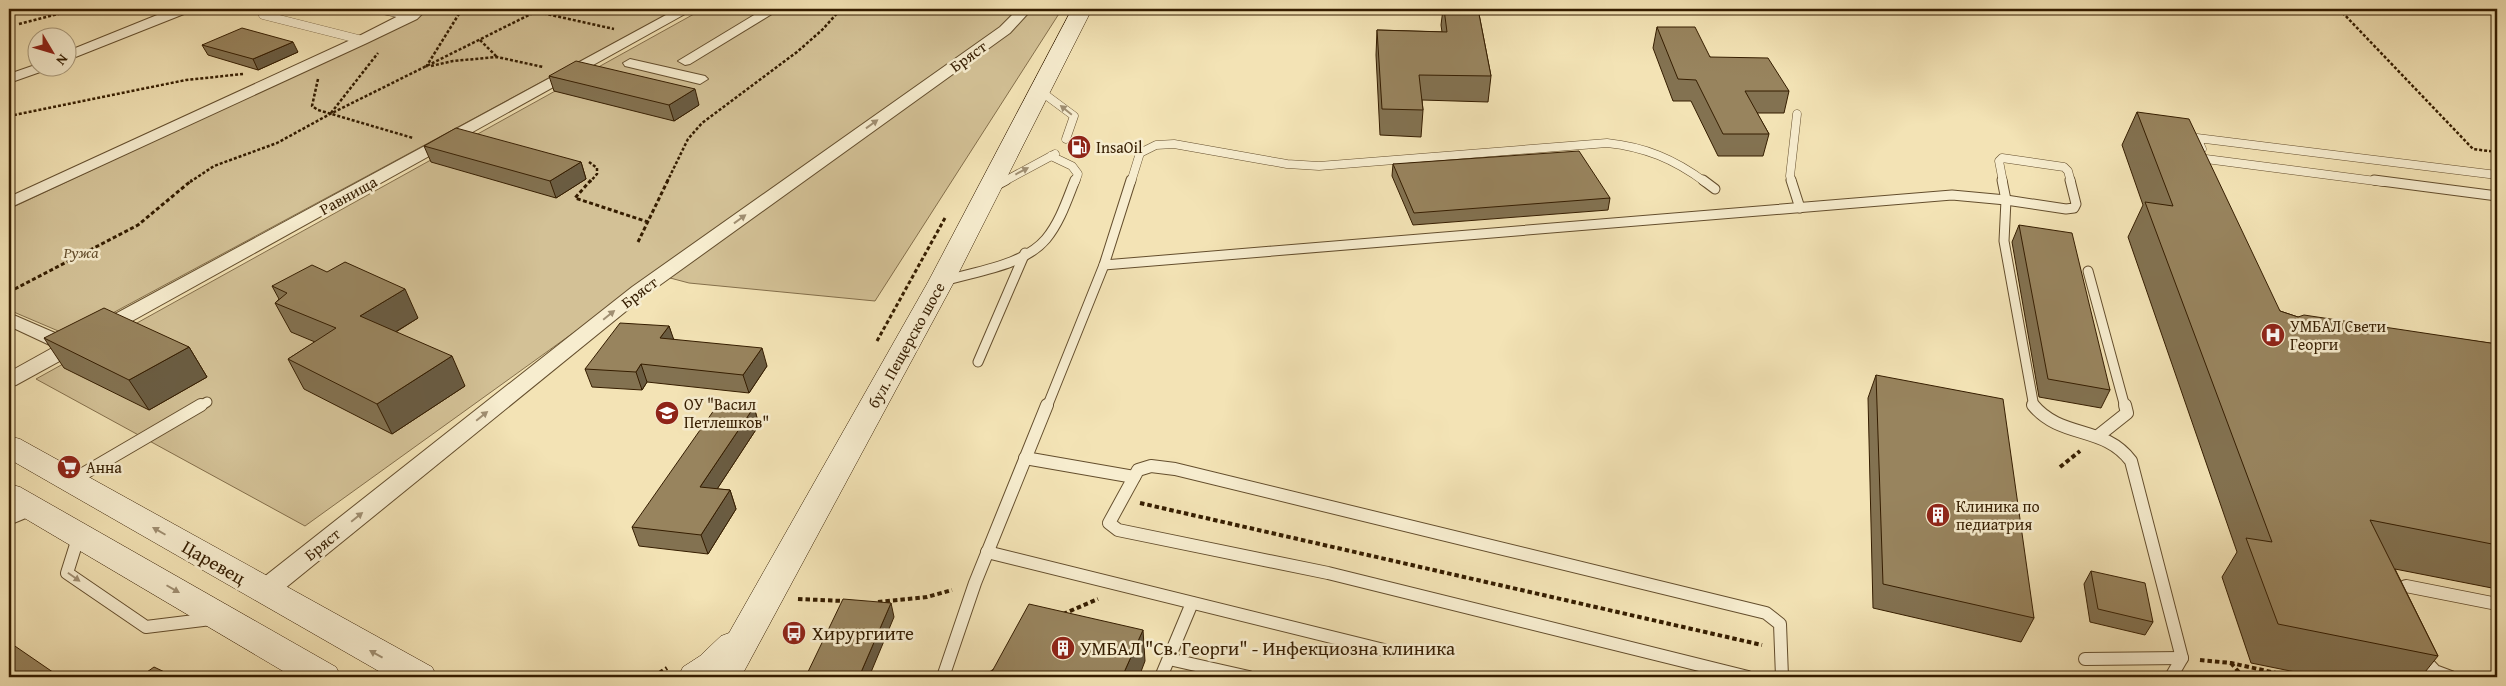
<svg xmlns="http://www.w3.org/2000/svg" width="2506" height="686" font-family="'Gentium Book Plus',serif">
  <rect width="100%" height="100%" fill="#f3e3b5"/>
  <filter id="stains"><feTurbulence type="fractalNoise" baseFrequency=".004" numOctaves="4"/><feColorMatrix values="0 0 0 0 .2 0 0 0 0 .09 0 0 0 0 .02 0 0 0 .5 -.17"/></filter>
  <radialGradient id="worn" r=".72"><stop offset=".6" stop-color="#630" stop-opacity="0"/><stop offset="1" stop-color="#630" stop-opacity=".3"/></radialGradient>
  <g fill="#d3c196" stroke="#846f4b">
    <polygon points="426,9 677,9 70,336 9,310 9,209 413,19"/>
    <polygon points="703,9 1062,9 875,301 689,283 655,274 305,526 36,379"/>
  </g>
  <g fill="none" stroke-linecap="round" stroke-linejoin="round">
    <g stroke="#644e2d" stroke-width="9">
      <g id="lane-far2">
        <polyline points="378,9 412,16"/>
        <polyline points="263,15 362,40"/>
        <polyline points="1039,90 1074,116 1066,139"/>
        <polyline points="2202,149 2197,138 2497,175"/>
        <polyline points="1051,156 1072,166 1078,174 1075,182"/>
        <polyline points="2199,165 2200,161 2206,159 2383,182"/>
        <polyline points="1003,182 1055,154"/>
        <path d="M1131 182 1140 153 1156 145 1174 144 1287 164 1319 166 1607 143C1645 147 1674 159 1705 182"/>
        <polyline points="1792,182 1790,176 1797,114"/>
        <polyline points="2003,182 1999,161 2002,158 2064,167 2068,171 2071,182"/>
      </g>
    </g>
    <g stroke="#644e2d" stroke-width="11">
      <g id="lane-far1">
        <polyline points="1703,180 1715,189"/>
        <polyline points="1791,180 1800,208"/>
        <polyline points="2002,180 2006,200"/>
        <polyline points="2374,180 2497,196"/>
        <polyline points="995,186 1006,180"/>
        <polyline points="2006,200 2066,209 2074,208 2076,204 2070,180"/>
        <polyline points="2006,200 2004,241 2034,407"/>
        <polyline points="1104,265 1952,195 2006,200"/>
        <polyline points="2088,271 2125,407"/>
        <path d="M944 281C976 271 1023 266 1046 239 1060 222 1067 200 1075 180"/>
        <polyline points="978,362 1025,253"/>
        <polyline points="199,407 207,402"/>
        <polyline points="1047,407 1104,265 1131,180"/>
      </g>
    </g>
    <g stroke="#644e2d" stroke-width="14">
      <g id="lane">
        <path d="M2033 405C2061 439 2104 425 2131 461L2182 658 2171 677"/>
        <polyline points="2098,436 2127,413 2125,405"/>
        <polyline points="1025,458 1134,477"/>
        <polyline points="71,481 201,405"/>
        <polyline points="79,535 67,573 146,627 211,619"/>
        <polyline points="987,552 1384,650"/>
        <polyline points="2395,593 2396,590 2406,586 2497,604"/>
        <polyline points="2422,657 2435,671 2451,677"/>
        <polyline points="1169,659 1249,677"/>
        <polyline points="2085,659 2182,658"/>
        <polyline points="943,677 975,583 1047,405"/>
        <polyline points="1161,677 1192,603"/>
        <polyline points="1748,677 1328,573 1118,530 1109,523 1138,470 1151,466 1175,469 1766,613 1780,624 1782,677"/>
      </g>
    </g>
    <g stroke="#644e2d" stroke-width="2">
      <g id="street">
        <polygon points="9,9 17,9 9,13"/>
        <polygon points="172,9 191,9 189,12 68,60 68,51"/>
        <polygon points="412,9 427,9 417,19 367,43 9,208 9,197 357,37"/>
        <polygon points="677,9 694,9 78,351 16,385 9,387 9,372 54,347 9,326 9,313 69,339"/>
        <polygon points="764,9 780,9 690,64 685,65 678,61"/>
        <polygon points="1018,9 1032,9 1010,33 646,295 273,598 264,600 255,598 252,591 255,584 632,287 1000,27"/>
        <polygon points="630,59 705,76 708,79 700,84 625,66 623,63"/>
        <polygon points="38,64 38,68 45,68 43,71 9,83 9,74"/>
        <polygon points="30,499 38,501 42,507 38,513 9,525 9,507"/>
      </g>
    </g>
    <g stroke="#351d00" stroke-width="1">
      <g id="secondary">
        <polygon points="1072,9 1092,9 954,282 741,677 678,677 683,667 700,656 721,636 729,633 928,282"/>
        <polygon points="9,436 20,439 432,667 437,677 389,677 9,459"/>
        <polygon points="9,484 20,487 336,667 341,677 293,677 9,509"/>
      </g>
    </g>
    <g stroke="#351d00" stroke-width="2.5" stroke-dasharray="3 2" stroke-linecap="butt">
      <polyline points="524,9 614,29"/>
      <polyline points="2339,9 2473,149 2497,152"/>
      <polyline points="19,24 77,9"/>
      <polyline points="480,40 497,57"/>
      <polyline points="431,66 453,61 497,57 543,67"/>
      <polyline points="426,67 462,9"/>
      <polyline points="318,79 312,106 318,110 413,138"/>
      <polyline points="331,113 378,53"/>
      <polyline points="9,116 186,80 243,74"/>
      <polyline points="589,162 597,168 597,174 590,182"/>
      <polyline points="190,182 214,166 277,143 330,114 537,11"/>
      <polyline points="667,182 688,139 702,123 797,52 822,30 841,9"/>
    </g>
    <g stroke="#351d00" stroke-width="3" stroke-dasharray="4 2.5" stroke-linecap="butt">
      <polyline points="591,180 575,198 648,222"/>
      <polyline points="638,242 668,180"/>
      <polyline points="9,292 138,225 192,180"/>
      <polyline points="877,341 945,218"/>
    </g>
    <g stroke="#351d00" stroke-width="4" stroke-dasharray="4.5 3" stroke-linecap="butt">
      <polyline points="2060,467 2080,451"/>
      <polyline points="1140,503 1762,645"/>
      <polyline points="798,599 844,601"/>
      <polyline points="878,602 927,597 952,590"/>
      <polyline points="1063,614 1098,599"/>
      <polyline points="2200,660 2231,663 2294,677"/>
      <polyline points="2231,663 2243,677"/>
      <polyline points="653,677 667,668"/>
      <polyline points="985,677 995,670"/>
    </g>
    <use href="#lane-far2" stroke="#f7edcf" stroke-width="8"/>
    <use href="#lane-far1" stroke="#f7edcf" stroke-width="9"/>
    <use href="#lane" stroke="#f7edcf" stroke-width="12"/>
    <use href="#street" fill="#f7edcf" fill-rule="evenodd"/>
    <use href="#secondary" fill="#f7edcf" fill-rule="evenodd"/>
  </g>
  <g fill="#837251" stroke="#351d00">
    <polygon points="1443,9 1478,9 1491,76 1488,102 1422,100 1423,110 1421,137 1380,135 1376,55 1377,30 1442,32 1441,25"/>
    <polygon points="1657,27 1710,57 1789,91 1784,113 1757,113 1769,134 1763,156 1718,156 1691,101 1673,101 1653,48"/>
    <polygon points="202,45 298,52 258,70 208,55"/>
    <polygon points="549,76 699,105 674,121 554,91"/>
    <polygon points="2137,112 2280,311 2298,317 2497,344 2497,589 2395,569 2438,656 2421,677 2320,677 2251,663 2222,577 2237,552 2128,237 2143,205 2122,145"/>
    <polygon points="424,146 581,162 586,179 556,198 431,162"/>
    <polygon points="1393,164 1610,198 1608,210 1413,225 1392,176"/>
    <polygon points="2019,225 2110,390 2101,408 2039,397 2012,242"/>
    <polygon points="272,286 418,318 396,332 465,386 392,434 304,389 288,359 315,342 291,332 275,303 279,299"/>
    <polygon points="669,326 673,339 767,366 749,393 647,382 642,390 592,387 585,369"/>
    <polygon points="44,338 189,347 207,377 149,410 64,368"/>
    <polygon points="1876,375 2034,618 2021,642 1873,608 1868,398"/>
    <polygon points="754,407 759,425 717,489 730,490 736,509 708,554 639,546 632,527"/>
    <polygon points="2091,571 2153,622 2145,635 2090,622 2084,584"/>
  </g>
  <g fill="#6a5c42" stroke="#351d00">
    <polygon points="293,42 298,52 258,70 253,59"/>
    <polygon points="695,89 699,105 674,121 669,105"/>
    <polygon points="581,162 586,179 556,198 550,181"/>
    <polygon points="405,289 418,318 374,345 360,316"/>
    <polygon points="669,326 675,343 660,338"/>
    <polygon points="189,347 207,377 149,410 129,380"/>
    <polygon points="762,348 767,366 749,393 743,375"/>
    <polygon points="452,356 465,386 392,434 377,404"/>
    <polygon points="641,364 647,382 642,390 636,372"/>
    <polygon points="754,407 759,425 706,506 700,487"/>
    <polygon points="730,490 736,509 708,554 701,535"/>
    <polygon points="891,603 894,617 869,677 859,677"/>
    <polygon points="1143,630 1145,661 1139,677 1122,677"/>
  </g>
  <g fill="#98845e" stroke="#351d00">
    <polygon points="1444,9 1478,9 1491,76 1419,75 1423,110 1382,109 1377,30 1447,32"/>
    <polygon points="1657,27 1695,27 1710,57 1768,58 1789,91 1745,91 1769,134 1723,134 1696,80 1678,79"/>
    <polygon points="242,28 293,42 253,59 202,45"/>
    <polygon points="576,61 695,89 669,105 549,76"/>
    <polygon points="2137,112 2189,119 2280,311 2298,317 2304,315 2497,344 2497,545 2370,520 2438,656 2278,624 2246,538 2272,542 2145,202 2173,206"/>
    <polygon points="456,128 581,162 550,181 424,146"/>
    <polygon points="1579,151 1610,198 1414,213 1393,164"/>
    <polygon points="2019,225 2072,233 2110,390 2048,379"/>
    <polygon points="345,262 405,289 360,316 452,356 377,404 288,359 336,328 275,303 287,293 272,286 312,265 327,272"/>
    <polygon points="104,308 189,347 129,380 44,338"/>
    <polygon points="620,323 669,326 660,338 762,348 743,375 641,364 636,372 585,369"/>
    <polygon points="1876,375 2003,399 2034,618 1883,584"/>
    <polygon points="719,403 754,407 700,487 730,490 701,535 632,527"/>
    <polygon points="2091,571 2145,583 2153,622 2098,609"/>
    <polygon points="843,599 891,603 859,677 819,677 806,676"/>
    <polygon points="1029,604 1143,630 1122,677 989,677"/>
    <polygon points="9,642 60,677 9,677"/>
    <polygon points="154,667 175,677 140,677"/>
  </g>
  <defs><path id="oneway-solid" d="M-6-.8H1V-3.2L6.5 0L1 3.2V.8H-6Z" transform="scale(1.25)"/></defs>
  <g fill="#a08f72">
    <use href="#oneway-solid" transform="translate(1066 110) rotate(-141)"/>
    <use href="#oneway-solid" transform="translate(872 124) rotate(-36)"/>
    <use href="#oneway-solid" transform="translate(1022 171) rotate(-28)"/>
    <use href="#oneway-solid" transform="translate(740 219) rotate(-36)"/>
    <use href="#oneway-solid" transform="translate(609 315) rotate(-39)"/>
    <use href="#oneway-solid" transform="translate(482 416) rotate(-39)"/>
    <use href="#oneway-solid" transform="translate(357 517) rotate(-39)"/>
    <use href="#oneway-solid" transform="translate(159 531) rotate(-150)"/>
    <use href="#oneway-solid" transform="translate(74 577) rotate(35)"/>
    <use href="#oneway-solid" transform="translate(173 589) rotate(30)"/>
    <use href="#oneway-solid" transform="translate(376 654) rotate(-151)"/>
  </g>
  <defs>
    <g id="fuel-disc" transform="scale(1.25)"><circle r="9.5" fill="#8f2418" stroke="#f7edcf"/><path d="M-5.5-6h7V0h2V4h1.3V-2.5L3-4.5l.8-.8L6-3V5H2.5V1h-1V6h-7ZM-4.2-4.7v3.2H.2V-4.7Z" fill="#fff"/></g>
    <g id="hospital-disc" transform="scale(1.25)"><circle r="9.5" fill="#8f2418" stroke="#f7edcf"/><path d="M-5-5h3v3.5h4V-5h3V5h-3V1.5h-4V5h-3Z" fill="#fff"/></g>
    <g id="school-disc" transform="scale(1.25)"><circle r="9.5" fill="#8f2418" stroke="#f7edcf"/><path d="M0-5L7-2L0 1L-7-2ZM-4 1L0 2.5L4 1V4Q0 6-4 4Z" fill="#fff"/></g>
    <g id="supermarket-disc" transform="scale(1.25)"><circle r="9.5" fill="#8f2418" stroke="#f7edcf"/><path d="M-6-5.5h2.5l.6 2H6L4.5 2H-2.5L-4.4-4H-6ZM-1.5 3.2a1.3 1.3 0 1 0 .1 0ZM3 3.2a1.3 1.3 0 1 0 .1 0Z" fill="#fff"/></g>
    <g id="building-disc" transform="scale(1.25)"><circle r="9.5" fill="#8f2418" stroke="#f7edcf"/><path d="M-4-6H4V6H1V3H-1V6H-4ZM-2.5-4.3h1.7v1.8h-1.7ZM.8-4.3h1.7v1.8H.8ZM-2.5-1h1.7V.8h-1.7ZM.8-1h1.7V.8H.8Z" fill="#fff"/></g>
    <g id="bus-disc" transform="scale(1.25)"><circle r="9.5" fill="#8f2418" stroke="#f7edcf"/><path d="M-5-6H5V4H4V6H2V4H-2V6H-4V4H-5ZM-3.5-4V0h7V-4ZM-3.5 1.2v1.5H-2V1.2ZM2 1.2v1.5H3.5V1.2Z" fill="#fff"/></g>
  </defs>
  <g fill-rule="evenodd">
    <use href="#fuel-disc" x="1079" y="147"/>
    <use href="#hospital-disc" x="2273" y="335"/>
    <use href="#school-disc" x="667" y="413"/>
    <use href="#supermarket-disc" x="69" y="467"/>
    <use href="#building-disc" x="1938" y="515"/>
    <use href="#bus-disc" x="794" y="633"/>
    <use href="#building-disc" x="1063" y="648"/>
  </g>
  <g text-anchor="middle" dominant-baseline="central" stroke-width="5" stroke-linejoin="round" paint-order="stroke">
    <g font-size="16" fill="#351d00" stroke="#f7edcf">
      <text transform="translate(968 56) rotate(-36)">Бряст</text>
      <text transform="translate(348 195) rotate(-29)">Равнища</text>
      <text transform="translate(639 292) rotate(-37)">Бряст</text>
      <text transform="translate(906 345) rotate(-61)">бул. Пещерско шосе</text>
      <text transform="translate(322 544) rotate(-39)">Бряст</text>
    </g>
    <g font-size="16" fill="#351d00" stroke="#f7edcf" text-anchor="start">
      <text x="1096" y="147">InsaOil</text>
      <text x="2290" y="326">УМБАЛ Свети<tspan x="2290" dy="18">Георги</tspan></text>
      <text x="684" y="404">ОУ "Васил<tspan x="684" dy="18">Петлешков"</tspan></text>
      <text x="86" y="467">Анна</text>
      <text x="1956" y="506">Клиника по<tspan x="1956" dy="18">педиатрия</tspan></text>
    </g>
    <g font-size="16" font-style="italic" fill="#644e2d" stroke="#f7edcf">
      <text x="81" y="252">Ружа</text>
    </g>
    <g font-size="19" fill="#351d00" stroke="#f7edcf">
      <text transform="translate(214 562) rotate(30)">Царевец</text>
    </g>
    <g font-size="19" fill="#351d00" stroke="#f7edcf" text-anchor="start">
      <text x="812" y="633">Хирургиите</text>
      <text x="1080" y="648">УМБАЛ "Св. Георги" - Инфекциозна клиника</text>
    </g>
  </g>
  <rect width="2506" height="686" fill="none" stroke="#f3e3b5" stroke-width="30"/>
  <rect x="10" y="10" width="2486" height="666" fill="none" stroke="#351d00" stroke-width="2.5"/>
  <rect x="15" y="15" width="2476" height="656" fill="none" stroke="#351d00"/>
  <g transform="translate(52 52) rotate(128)"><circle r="24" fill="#f7edcf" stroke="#a99a7c"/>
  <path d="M0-4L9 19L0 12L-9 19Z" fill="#8f2418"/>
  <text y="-8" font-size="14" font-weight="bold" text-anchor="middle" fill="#351d00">N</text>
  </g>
  <rect width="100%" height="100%" filter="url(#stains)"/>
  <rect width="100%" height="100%" fill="url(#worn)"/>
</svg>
